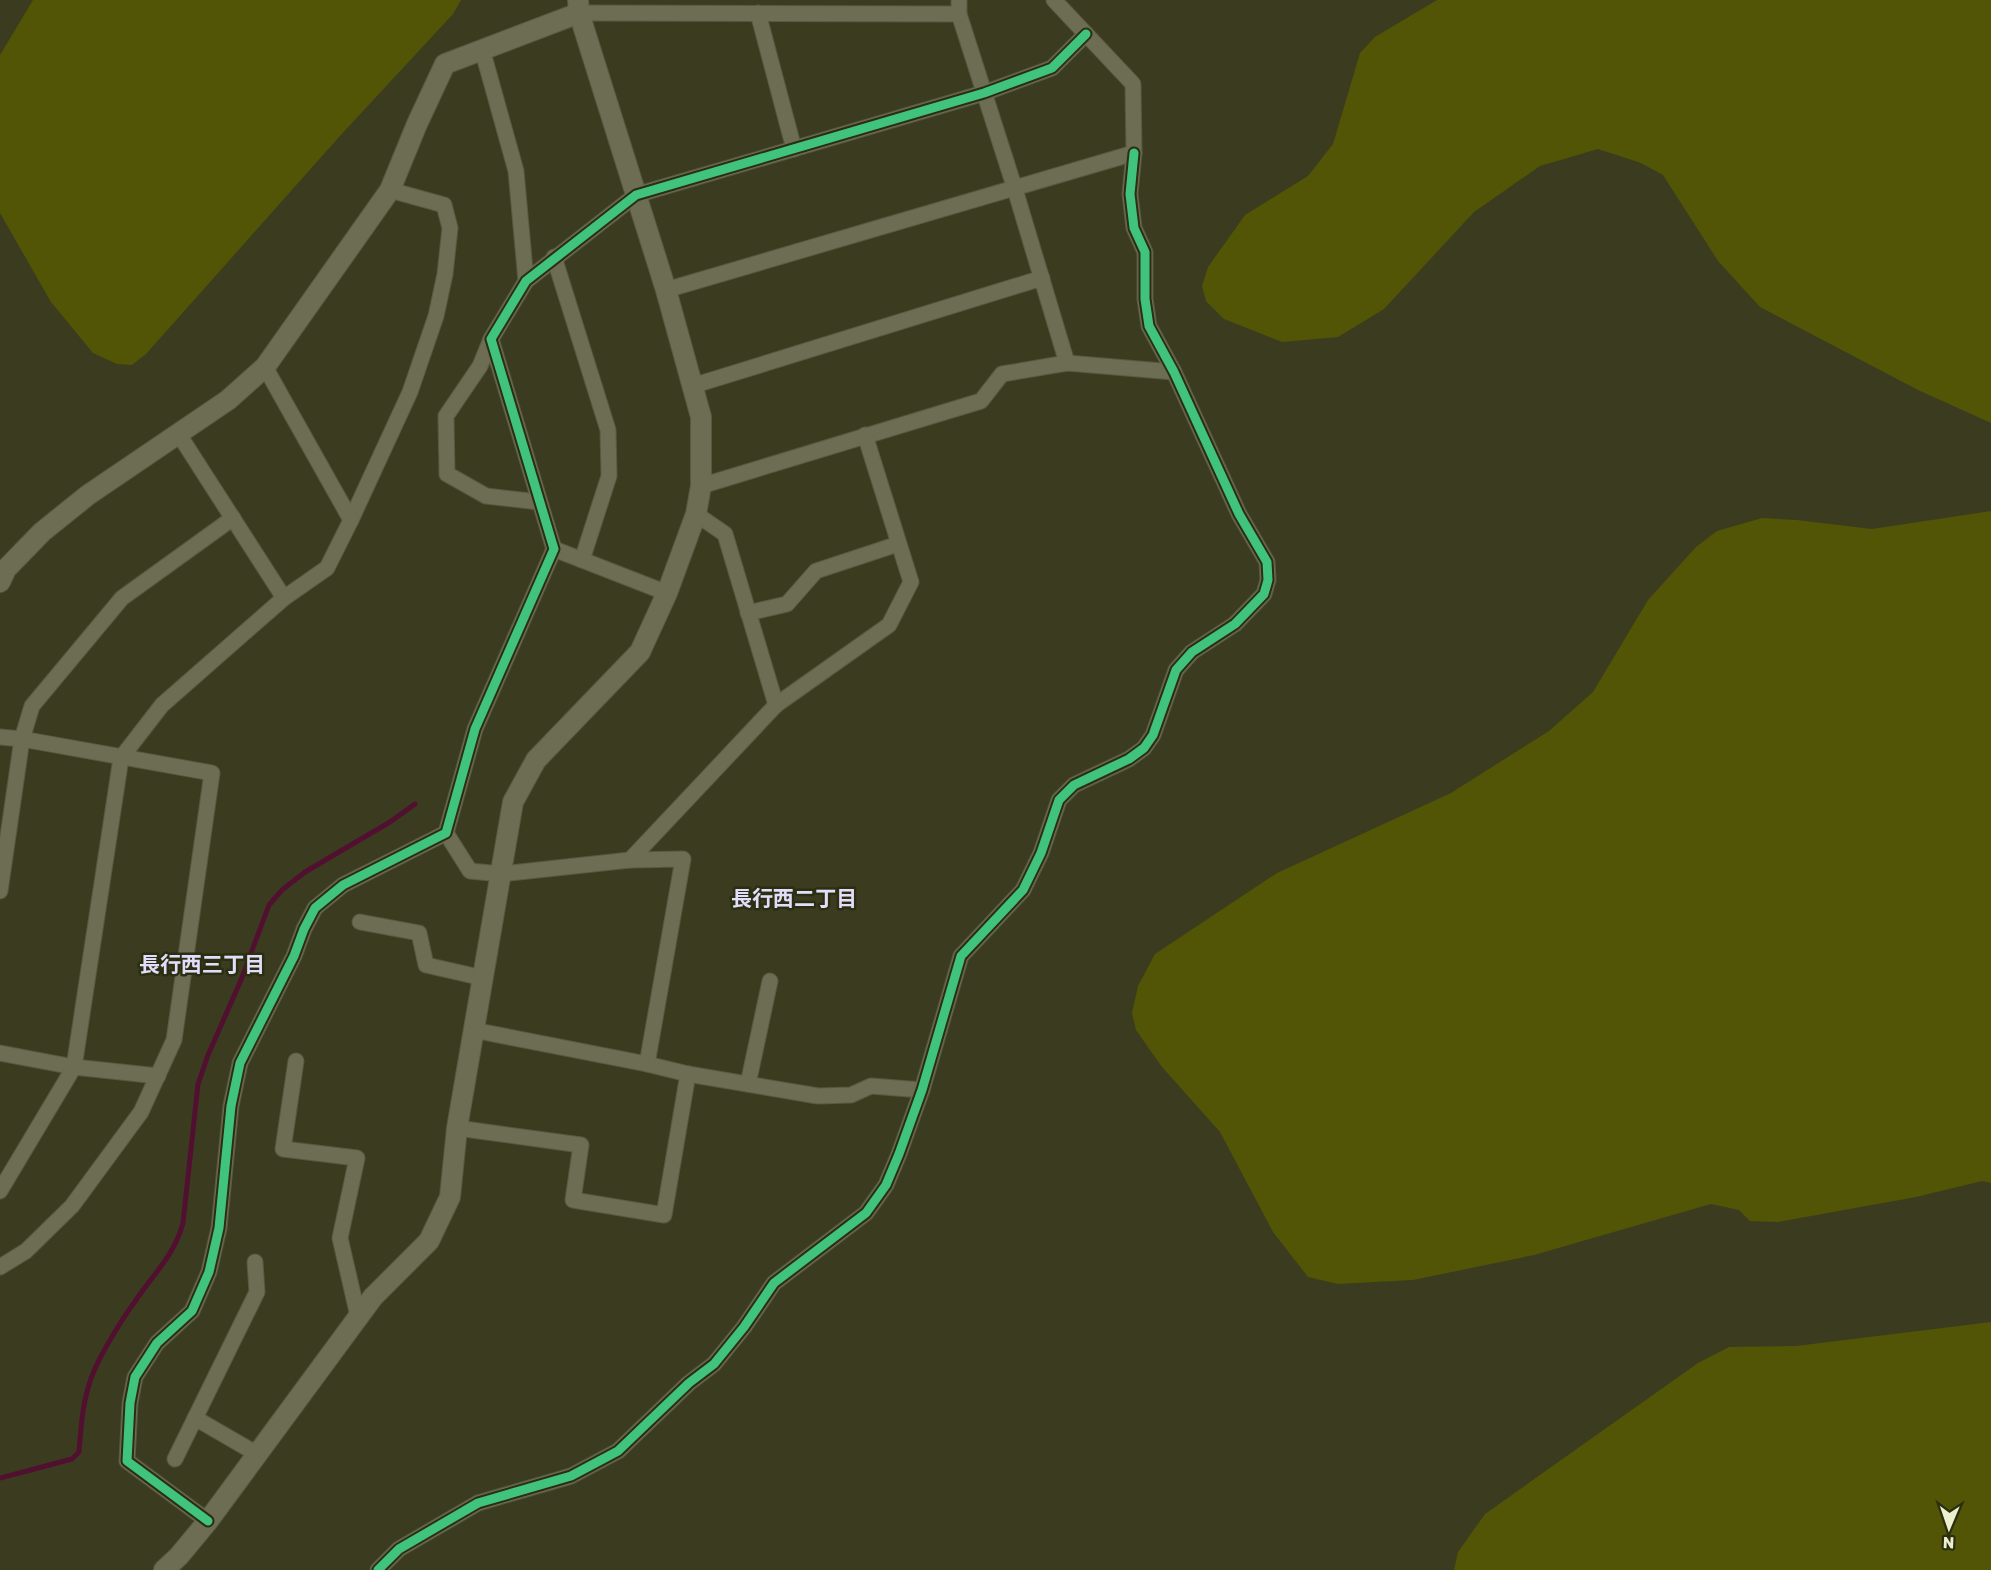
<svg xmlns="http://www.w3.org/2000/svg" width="1991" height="1570" font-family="Rubik,'Noto Sans JP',sans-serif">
  <rect width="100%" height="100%" fill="#3b3c1f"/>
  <g fill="#515505">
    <polygon points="33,0 461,0 453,14 339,137 146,354 132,365 117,364 93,353 51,302 0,213 0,55"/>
    <polygon points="1437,0 1991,0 1991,423 1918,390 1760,307 1718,261 1663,175 1641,163 1598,149 1540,166 1474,212 1384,309 1338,337 1282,342 1224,319 1206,301 1202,286 1208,267 1245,215 1308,176 1333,144 1360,53 1375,37"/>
    <polygon points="1991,511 1991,1183 1982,1181 1916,1197 1778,1222 1750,1221 1739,1210 1711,1204 1534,1255 1413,1280 1338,1284 1308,1277 1273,1232 1220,1132 1162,1067 1136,1030 1132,1013 1138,986 1155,954 1277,873 1451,793 1549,731 1593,692 1648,600 1696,547 1717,531 1762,518 1797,520 1872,529"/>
    <polygon points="1991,1322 1991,1570 1454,1570 1458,1552 1485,1514 1698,1363 1729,1347 1796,1346"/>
  </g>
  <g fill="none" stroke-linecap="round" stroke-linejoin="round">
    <path stroke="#521031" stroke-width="5" d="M0 1478 72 1459 79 1452C81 1425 83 1396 94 1371 103 1350 122 1319 136 1300 154 1273 174 1256 183 1223L198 1084 208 1055 241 980 269 905 282 890 305 872 390 822 415 804"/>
    <g stroke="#575940" stroke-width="17">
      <g id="minor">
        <polyline points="959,0 959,14 1014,186 1067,363"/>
        <polyline points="579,13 959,14"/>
        <polyline points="758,13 794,149"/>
        <polyline points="482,49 516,171 526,281"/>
        <polyline points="554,257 608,430 609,476 582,560"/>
        <polyline points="666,290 1134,153 1133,84 1054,0"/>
        <polyline points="491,339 480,366 446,416 447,474 486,496 539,502"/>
        <polyline points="265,367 351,520"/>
        <polyline points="692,386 1042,278"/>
        <polyline points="178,433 284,598"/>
        <polyline points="701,486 981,401 1002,374 1067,363 1174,372"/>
        <polyline points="696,514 725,534 776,705"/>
        <polyline points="554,549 667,593"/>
        <polyline points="748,613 787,604 816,571 898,544"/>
        <polyline points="0,737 22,739 212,773 174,1040 141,1112 72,1206 26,1251 0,1267"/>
        <polyline points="446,833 470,871 501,874 630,860 683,859 647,1064 473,1030"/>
        <polyline points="630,860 776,705 889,625 911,582 865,435"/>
        <polyline points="0,891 22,739 32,706 122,598 233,518"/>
        <polyline points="360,922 419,933 426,965 483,978"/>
        <polyline points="0,1053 74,1067 158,1076"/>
        <polyline points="296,1061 283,1149 357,1158 340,1238 358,1316"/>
        <polyline points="688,1074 818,1096 851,1095 871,1086 922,1090"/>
        <polyline points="748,1084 770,981"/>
        <polyline points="457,1128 581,1145 573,1200 664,1215 688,1074 647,1064"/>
        <polyline points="0,1191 74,1067 121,758 162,705 284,598 327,568 351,520 410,392 436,316 445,274 450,228 444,205 390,190"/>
        <polyline points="195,1418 257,1454"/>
        <polyline points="175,1459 257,1292 255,1262"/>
        <polyline points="208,1521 127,1461 130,1403 135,1377 157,1343 192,1311 209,1272 219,1228 231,1106 240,1063 294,956 304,929 315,908 343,885 446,833 475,729 554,549 491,339 526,281 636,195 984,93 1052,68 1086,34"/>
        <polyline points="378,1570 399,1549 478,1503 571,1476 618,1451 689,1383 714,1364 744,1327 774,1283 866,1213 886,1185 899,1154 922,1090 961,956 1023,890 1041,853 1059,800 1074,785 1129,759 1144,748 1153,735 1176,670 1192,652 1235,624 1264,594 1268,580 1267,562 1239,514 1174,372 1149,326 1145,299 1145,252 1134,228 1130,194 1134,153"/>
      </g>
    </g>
    <g stroke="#575940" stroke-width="22">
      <g id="tertiary">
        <polyline points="0,582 6,569 42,532 88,495 228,400 265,367 390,190 417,124 445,64 579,13"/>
        <polyline points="164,1570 179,1556 208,1521 373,1297 429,1241 450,1197 457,1128 513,802 536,760 640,652 667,593 696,514 701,486 701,417 666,290 579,13 578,0"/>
      </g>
    </g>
    <use href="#minor" stroke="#6c6d53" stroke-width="15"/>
    <use href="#tertiary" stroke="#6c6d53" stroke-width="20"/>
    <g stroke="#2c2e11" stroke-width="13">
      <g id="cycleway">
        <polyline points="208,1521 127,1461 130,1403 135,1377 157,1343 192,1311 209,1272 219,1228 231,1106 240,1063 294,956 304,929 315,908 343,885 446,833 475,729 554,549 491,339 526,281 636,195 984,93 1052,68 1086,34"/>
        <polyline points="378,1570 399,1549 478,1503 571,1476 618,1451 689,1383 714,1364 744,1327 774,1283 866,1213 886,1185 899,1154 922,1090 961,956 1023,890 1041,853 1059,800 1074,785 1129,759 1144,748 1153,735 1176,670 1192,652 1235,624 1264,594 1268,580 1267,562 1239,514 1174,372 1149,326 1145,299 1145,252 1134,228 1130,194 1134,153"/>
      </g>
    </g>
    <use href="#cycleway" stroke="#40c37c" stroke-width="9"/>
  </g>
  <g text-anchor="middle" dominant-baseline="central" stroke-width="5" stroke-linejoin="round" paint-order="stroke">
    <g font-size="21" font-weight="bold" fill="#e1ddfa" stroke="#2c2e11">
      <text x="794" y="898">長行西二丁目</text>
      <text x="202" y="964">長行西三丁目</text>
    </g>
  </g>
  <g transform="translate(1949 1528) rotate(182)" stroke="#2c2e11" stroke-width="4.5" paint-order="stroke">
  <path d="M0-4.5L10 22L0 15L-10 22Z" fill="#ecf0cc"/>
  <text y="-9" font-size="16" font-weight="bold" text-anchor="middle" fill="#ecf0cc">N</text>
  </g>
</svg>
